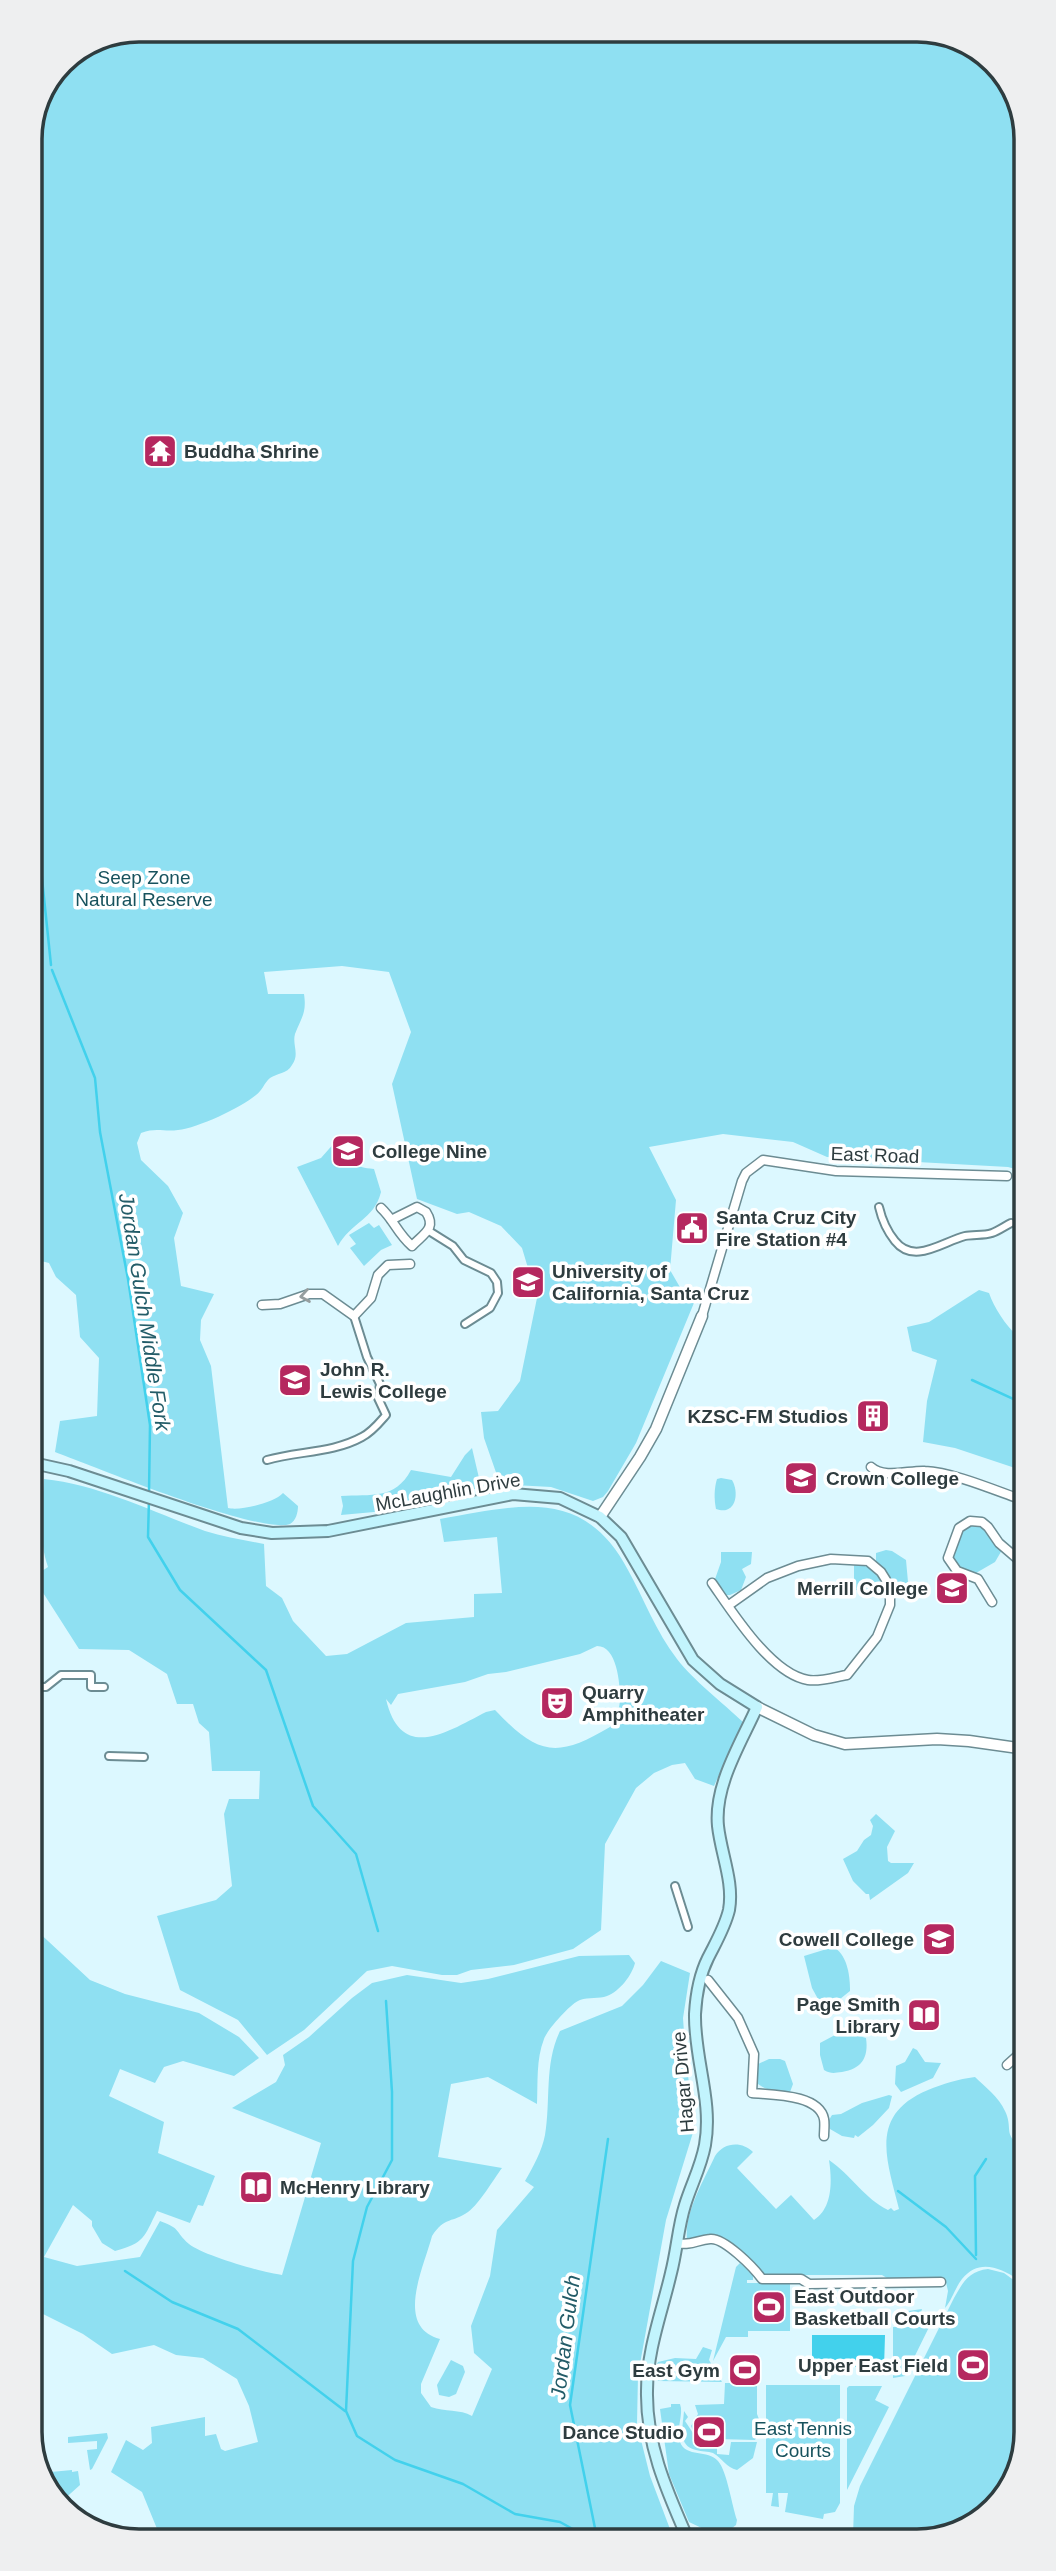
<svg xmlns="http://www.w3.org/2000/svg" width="1056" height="2571" font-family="Helvetica,sans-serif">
  <rect width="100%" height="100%" fill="#dcf8ff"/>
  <g fill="#8fe0f2" fill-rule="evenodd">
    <path d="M139 30H924L984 53 1021 104 1023 1171 1008 1167 827 1157 793 1142 723 1134 649 1147 676 1200 670 1270 681 1289 696 1298 636 1443 608 1491 603 1497 593 1501 551 1487 514 1485 499 1481 484 1438 481 1412 498 1411 520 1381 537 1298 522 1248 501 1226 469 1212 457 1214 417 1199 392 1084 411 1032 389 972 342 966 264 972 268 994H304C307 1013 301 1018 295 1034 292 1045 300 1054 292 1065 287 1074 277 1073 270 1078 264 1083 262 1091 256 1095 240 1108 198 1128 178 1130 163 1132 157 1127 141 1133L137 1143 141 1160 168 1186 183 1213 174 1238 181 1286 214 1294 201 1320 200 1340 211 1366 228 1508C240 1511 274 1503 283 1493L298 1506C298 1512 296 1521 290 1524 259 1535 93 1466 55 1452L60 1421 97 1416 99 1358 80 1337 76 1295 56 1277 49 1263 33 1259 30 132 62 62Z"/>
    <path d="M336 1141 351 1148C358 1165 353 1167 374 1169L381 1192C374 1220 351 1222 338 1246L297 1167 321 1158Z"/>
    <polygon points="369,1223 374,1228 379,1225 392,1245 381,1250 364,1266 350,1248 356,1244 349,1235"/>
    <path d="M979 1290 989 1293C995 1310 1009 1331 1024 1341V1471L955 1448 923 1442 927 1401 937 1360 912 1351 907 1327 929 1322Z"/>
    <path d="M472 1448 479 1478 476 1488 466 1494 385 1511 341 1515 343 1506 341 1496C371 1494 395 1500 411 1470L451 1477 465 1455Z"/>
    <path d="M721 1478 732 1480C740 1494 735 1516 716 1509 714 1499 714 1489 717 1479Z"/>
    <path d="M44 1479C100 1485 153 1512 205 1531 224 1537 245 1540 264 1544L266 1586 282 1598 293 1621 326 1656 347 1654 406 1623 474 1617V1594L502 1593 497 1537 444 1542 440 1519C517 1506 583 1485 628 1570 644 1599 656 1632 677 1659 693 1680 723 1703 743 1722L714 1786 695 1779 685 1763 672 1765 654 1773 636 1788 605 1844 601 1930 573 1949 514 1965 471 1970 457 1975H442L392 1966 367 1971 304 2030 267 2055 238 2020 180 1990 157 1916 216 1900 232 1886 224 1814 229 1799H259L260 1771H212L209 1732 199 1723 193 1704H177L167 1674 129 1650 79 1649 33 1577 48 1567C38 1538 42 1510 44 1479ZM597 1646C617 1646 620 1683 620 1699 620 1709 615 1719 610 1727 556 1759 538 1755 495 1710L486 1712C447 1732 401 1763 386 1699L391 1705 398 1694 465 1682 488 1674 506 1672 580 1654Z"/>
    <polygon points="966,1525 983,1525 1002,1550 995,1562 976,1573 958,1568 951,1555 961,1530"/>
    <polygon points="886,1550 892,1551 906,1560 908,1582 902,1590 892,1590 883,1569 876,1561 876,1553"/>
    <polygon points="721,1552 752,1552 751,1564 742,1569 746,1577 741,1590 730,1595 724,1595 714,1582 721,1562"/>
    <path d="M854 1565C872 1565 876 1571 885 1586L882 1591 854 1590Z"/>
    <polygon points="876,1814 895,1831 887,1847 888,1861 891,1863 914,1863 908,1873 870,1900 869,1894 866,1894 853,1881 843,1859 857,1851 864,1840 871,1835 873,1826 870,1820"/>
    <path d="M34 1928 90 1980 125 1994 199 2013 239 2037 259 2058 234 2076 183 2061 164 2067 155 2083 120 2069 109 2096 164 2122 158 2153 215 2176 203 2206 198 2205 190 2223 157 2211C144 2237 145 2243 115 2251L102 2243 92 2226V2221L73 2205 44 2257 77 2266 140 2257 160 2221C182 2229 174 2231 189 2244 202 2255 264 2273 282 2275L321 2143 232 2108 276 2082 285 2065 283 2055 309 2037 352 1998 372 1983 407 1975 461 1983 488 1979 579 1956 629 1955 635 1963C632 1975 620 1991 607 1996 599 1999 589 1997 580 2000 571 2003 547 2030 544 2039 536 2059 538 2083 537 2104L488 2077 451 2084 438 2157 502 2168C493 2180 480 2203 468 2212 453 2223 445 2216 432 2236 424 2267 394 2327 440 2339L421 2384V2393L431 2407C445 2412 460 2409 472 2416L492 2369 474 2353 471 2326 490 2276 497 2230 534 2187 525 2181C533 2167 542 2151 545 2135 551 2101 544 2064 560 2031L622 2006 643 1985 661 1961 690 1973 683 2018 686 2061 695 2126 666 2220 638 2375 637 2424 650 2476 673 2537 162 2541 142 2492 111 2472 126 2440 143 2450 152 2443 151 2427 205 2417V2436L216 2434 221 2449 225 2451 258 2442 249 2406 237 2379 203 2358 176 2355 154 2345 112 2354 83 2334 35 2310Z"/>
    <path d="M830 1948H835C848 1957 850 1977 850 1991L835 2003 818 1999 812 1988 804 1956Z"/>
    <path d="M852 2034 866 2038C869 2058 861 2069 842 2072 834 2073 831 2074 824 2070L820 2055V2043L835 2035Z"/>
    <polygon points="913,2048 917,2050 925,2062 941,2063 933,2078 901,2092 895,2084 896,2066 905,2062"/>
    <path d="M769 2059H780L785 2061 793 2084 790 2092C777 2093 768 2091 758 2084L756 2073 758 2064Z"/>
    <path d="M975 2077C985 2087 999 2097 1005 2111 1014 2129 1001 2137 1026 2147V2285C1007 2271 981 2255 962 2279 955 2288 952 2300 945 2308L948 2291 945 2278 890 2280 882 2275H766L723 2238 712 2235 687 2240C684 2213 704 2180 715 2156 724 2142 742 2141 753 2152L737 2168 776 2209 791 2195 814 2220C833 2208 832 2180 829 2160 851 2175 865 2199 888 2210L891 2208 894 2211 899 2209C887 2160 868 2115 928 2090 943 2084 958 2079 975 2077Z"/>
    <polygon points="889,2095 892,2096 889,2108 873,2125 858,2137 855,2135 854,2138 842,2136 830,2129 829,2120 832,2115 841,2114 862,2103"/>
    <polygon points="740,2263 753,2275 753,2280 747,2280 747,2283 790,2283 790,2331 748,2331 748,2337 726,2337 713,2361 736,2267"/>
    <path d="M988 2269 1004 2273 1026 2289V2432L1004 2498 952 2536H853L854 2506 860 2486 954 2298C963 2282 969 2271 988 2269Z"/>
    <polygon points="922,2309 920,2316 927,2319 932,2313 934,2317 905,2376 893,2378 893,2327 911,2327 912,2323 907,2323 908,2311"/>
    <polygon points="703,2347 712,2350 709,2360 722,2382 658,2381 655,2368 658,2362 675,2358 696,2359"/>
    <polygon points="451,2360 463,2366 465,2372 456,2394 449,2397 439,2395 437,2385"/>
    <path d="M730 2379H757V2414L762 2427 755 2440 717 2439V2454L729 2455 731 2442H757L753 2458 737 2470C726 2467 723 2459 713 2453 708 2451 702 2452 696 2450 677 2446 683 2426 684 2411L688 2417 685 2421 697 2439 691 2426 698 2414 695 2405 724 2404 725 2383H730Z"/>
    <polygon points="766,2385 840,2385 840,2503 835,2512 824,2514 823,2519 785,2512 788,2493 778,2493 779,2507 771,2506 773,2493 766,2493"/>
    <polygon points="849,2386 882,2386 875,2400 889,2407 847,2490 847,2388"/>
    <path d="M671 2404H680L681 2408C682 2418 676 2432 680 2442 686 2458 708 2449 718 2461 727 2471 732 2506 737 2520L736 2525 727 2532 708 2531 689 2522 669 2474 660 2409 671 2407Z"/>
    <polygon points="107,2433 108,2438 92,2469 90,2470 87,2450 97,2449 97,2441 68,2443 68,2437"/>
    <polygon points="72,2470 72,2472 78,2471 80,2485 61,2502 40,2473"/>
  </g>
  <polygon fill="#42d1ec" points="812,2335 885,2335 884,2367 812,2367"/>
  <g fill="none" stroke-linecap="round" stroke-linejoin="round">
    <g stroke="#42d1ec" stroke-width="2.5">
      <polyline points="31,758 38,772 41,869 51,965"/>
      <polyline points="52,970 95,1078 100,1132 128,1279 150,1425 149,1493"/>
      <polyline points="972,1380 1024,1404"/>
      <polyline points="149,1499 148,1537 180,1590 266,1670 313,1806 356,1854 378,1931"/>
      <polyline points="386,2001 392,2092 392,2160 367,2207 353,2261 346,2411 357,2436 395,2460 463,2484 515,2514 560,2522 589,2538"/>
      <polyline points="898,2191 946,2227 976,2259"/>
      <polyline points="976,2255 975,2176 986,2159"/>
      <polyline points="125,2271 172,2302 238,2329 345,2411"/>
      <polyline points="597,2538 570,2405 608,2139"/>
    </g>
    <g stroke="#6c8c93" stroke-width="10">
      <g id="pedestrian">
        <path d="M879 1207C882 1220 886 1230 895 1241 914 1265 942 1242 965 1236 973 1234 983 1236 992 1233 998 1231 1005 1226 1011 1223"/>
        <polyline points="429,1231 453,1246 464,1260 491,1273 497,1282 498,1293 490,1308 465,1324"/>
        <path d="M267 1460C298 1451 333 1453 362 1437 372 1432 379 1423 386 1415L378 1398 380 1384 367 1357 354 1316"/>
        <polyline points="34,1687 46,1687 61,1675 91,1675 91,1687 104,1687"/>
        <polyline points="109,1756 144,1757"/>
        <polyline points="675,1886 688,1927"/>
      </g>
    </g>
    <g stroke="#6c8c93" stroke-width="11">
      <g id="minor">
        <path d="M381 1208C394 1220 397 1233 412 1246 423 1234 437 1229 426 1212L417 1207 391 1220"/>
        <polyline points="262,1305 280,1304 309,1294 323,1294 354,1316 371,1298 378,1275 388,1265 410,1264"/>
        <polyline points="702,1316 742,1181 746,1173 763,1160 836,1171 1007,1176"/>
        <path d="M871 1467C884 1479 909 1470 925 1471 951 1472 992 1489 1017 1498L1024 1508"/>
        <path d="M712 1583C733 1613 771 1674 808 1680 820 1682 835 1677 847 1675L877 1637 890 1605V1592L886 1580 881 1572 868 1561 831 1559 798 1566 767 1578 729 1605"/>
        <polyline points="992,1602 978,1579 957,1571 948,1558 959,1528 970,1521 982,1522 988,1527 999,1543 1020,1561 1024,1554"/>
        <path d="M708 1980 738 2018 754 2054 752 2093C772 2095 819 2094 824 2119 825 2124 824 2131 824 2136"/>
        <polyline points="1007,2065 1025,2049"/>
        <path d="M677 2243C691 2246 697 2240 710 2239 724 2237 754 2268 762 2279H801L809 2284 941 2282"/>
      </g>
    </g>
    <g stroke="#6c8c93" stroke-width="13">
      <g id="tertiary">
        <polyline points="600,1517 640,1457 656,1429 702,1316"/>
        <polyline points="757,1707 814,1735 845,1744 937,1739 969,1741 1025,1749"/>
      </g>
    </g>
    <g stroke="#6c8c93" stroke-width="14">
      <path id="secondary" d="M33 1463 69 1471 241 1528 272 1533 328 1531 513 1494 560 1498 600 1517 621 1537 693 1660 720 1684 757 1707C741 1743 714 1785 718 1826 721 1854 734 1882 729 1910 725 1927 716 1942 708 1958 700 1974 696 1996 695 2014 694 2058 713 2101 705 2145 701 2167 691 2185 685 2205 678 2227 677 2250 671 2273 662 2312 647 2350 647 2391 646 2444 666 2489 687 2537"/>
    </g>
    <use href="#pedestrian" stroke="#fff" stroke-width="6"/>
    <use href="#minor" stroke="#fff" stroke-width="8"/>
    <use href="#tertiary" stroke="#fff" stroke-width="10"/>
    <use href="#secondary" stroke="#c2f4fd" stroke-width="10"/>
  </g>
  <defs><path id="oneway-chevron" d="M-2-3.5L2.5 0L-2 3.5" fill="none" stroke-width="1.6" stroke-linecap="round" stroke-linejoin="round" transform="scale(1.75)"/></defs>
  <use stroke="#969e9f" href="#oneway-chevron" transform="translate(305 1296) rotate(171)"/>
  <defs>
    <g id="temple-square" transform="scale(1.75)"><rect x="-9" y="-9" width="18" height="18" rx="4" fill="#b5285f" stroke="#fff"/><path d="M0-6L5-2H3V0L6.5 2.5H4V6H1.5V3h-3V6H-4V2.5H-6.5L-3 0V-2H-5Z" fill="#fff"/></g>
    <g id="university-square" transform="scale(1.75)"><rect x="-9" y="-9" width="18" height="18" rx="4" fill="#b5285f" stroke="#fff"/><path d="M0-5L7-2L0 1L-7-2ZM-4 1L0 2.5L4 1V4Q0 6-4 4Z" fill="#fff"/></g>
    <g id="civic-square" transform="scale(1.75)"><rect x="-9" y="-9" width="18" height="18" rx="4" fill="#b5285f" stroke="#fff"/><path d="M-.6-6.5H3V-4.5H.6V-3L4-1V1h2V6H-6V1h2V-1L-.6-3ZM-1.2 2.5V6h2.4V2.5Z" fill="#fff"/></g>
    <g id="building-square" transform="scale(1.75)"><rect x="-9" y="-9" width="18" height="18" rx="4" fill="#b5285f" stroke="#fff"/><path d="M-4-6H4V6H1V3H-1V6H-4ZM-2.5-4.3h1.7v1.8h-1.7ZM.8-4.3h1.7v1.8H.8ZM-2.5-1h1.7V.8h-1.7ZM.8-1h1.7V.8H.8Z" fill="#fff"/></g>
    <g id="theatre-square" transform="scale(1.75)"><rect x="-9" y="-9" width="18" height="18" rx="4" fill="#b5285f" stroke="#fff"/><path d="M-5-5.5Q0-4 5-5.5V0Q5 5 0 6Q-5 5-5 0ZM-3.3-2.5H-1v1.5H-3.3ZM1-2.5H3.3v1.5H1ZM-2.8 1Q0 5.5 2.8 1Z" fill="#fff"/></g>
    <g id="library-square" transform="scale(1.75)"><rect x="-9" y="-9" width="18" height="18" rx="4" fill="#b5285f" stroke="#fff"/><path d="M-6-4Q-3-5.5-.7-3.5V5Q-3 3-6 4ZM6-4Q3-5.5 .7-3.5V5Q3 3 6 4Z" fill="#fff"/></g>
    <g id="stadium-square" transform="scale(1.75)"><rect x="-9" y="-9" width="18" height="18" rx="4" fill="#b5285f" stroke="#fff"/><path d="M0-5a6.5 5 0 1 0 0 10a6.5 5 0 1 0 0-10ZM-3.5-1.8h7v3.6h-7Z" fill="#fff"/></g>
  </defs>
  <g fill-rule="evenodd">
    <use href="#temple-square" x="160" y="451"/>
    <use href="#university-square" x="348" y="1151"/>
    <use href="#civic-square" x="692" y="1228"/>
    <use href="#university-square" x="528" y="1282"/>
    <use href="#university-square" x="295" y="1380"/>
    <use href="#building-square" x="873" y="1416"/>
    <use href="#university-square" x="801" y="1478"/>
    <use href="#university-square" x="952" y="1588"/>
    <use href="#theatre-square" x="557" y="1703"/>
    <use href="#university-square" x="939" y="1939"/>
    <use href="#library-square" x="924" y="2015"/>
    <use href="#library-square" x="256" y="2187"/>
    <use href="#stadium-square" x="769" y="2307"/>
    <use href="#stadium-square" x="973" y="2365"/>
    <use href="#stadium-square" x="745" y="2370"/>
    <use href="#stadium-square" x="709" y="2432"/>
  </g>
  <g text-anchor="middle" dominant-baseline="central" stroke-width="7" stroke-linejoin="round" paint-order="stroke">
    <g font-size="19" font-weight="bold" fill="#2e3c3f" stroke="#fff" text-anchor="start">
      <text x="184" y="451">Buddha Shrine</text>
      <text x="372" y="1151">College Nine</text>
      <text x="716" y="1217">Santa Cruz City<tspan x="716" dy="22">Fire Station #4</tspan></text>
      <text x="552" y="1271">University of<tspan x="552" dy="22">California, Santa Cruz</tspan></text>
      <text x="320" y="1369">John R.<tspan x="320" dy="22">Lewis College</tspan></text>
      <text x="848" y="1416" text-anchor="end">KZSC-FM Studios</text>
      <text x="826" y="1478">Crown College</text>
      <text x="928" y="1588" text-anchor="end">Merrill College</text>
      <text x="582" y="1692">Quarry<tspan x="582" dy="22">Amphitheater</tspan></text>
      <text x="914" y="1939" text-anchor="end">Cowell College</text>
      <text x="900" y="2004" text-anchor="end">Page Smith<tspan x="900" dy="22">Library</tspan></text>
      <text x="280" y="2187">McHenry Library</text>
      <text x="794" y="2296">East Outdoor<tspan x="794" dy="22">Basketball Courts</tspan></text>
      <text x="948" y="2365" text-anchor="end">Upper East Field</text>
      <text x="720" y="2370" text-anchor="end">East Gym</text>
      <text x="684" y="2432" text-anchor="end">Dance Studio</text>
    </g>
    <g font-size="19" fill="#17525d" stroke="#fff">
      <text x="144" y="877">Seep Zone<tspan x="144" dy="22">Natural Reserve</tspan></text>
      <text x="803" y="2428">East Tennis<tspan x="803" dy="22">Courts</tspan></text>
    </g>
    <g font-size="19" fill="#2e3c3f" stroke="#fff">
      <text transform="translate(875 1155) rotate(2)">East Road</text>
      <text transform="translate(448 1492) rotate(-10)">McLaughlin Drive</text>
      <text transform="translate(683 2082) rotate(-95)">Hagar Drive</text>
    </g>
    <g font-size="21" font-style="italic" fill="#235c68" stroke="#fff">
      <text transform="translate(145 1312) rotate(81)">Jordan Gulch Middle Fork</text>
      <text transform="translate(565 2337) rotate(-83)">Jordan Gulch</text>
    </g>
  </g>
  <path d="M0 0H1056V2571H0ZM139 42H917A97 97 0 0 1 1014 139V2432A97 97 0 0 1 917 2529H139A97 97 0 0 1 42 2432V139A97 97 0 0 1 139 42Z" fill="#eeeff0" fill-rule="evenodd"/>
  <path fill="none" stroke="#2e3c3f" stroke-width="3.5" d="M139 42H917A97 97 0 0 1 1014 139V2432A97 97 0 0 1 917 2529H139A97 97 0 0 1 42 2432V139A97 97 0 0 1 139 42Z"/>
</svg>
